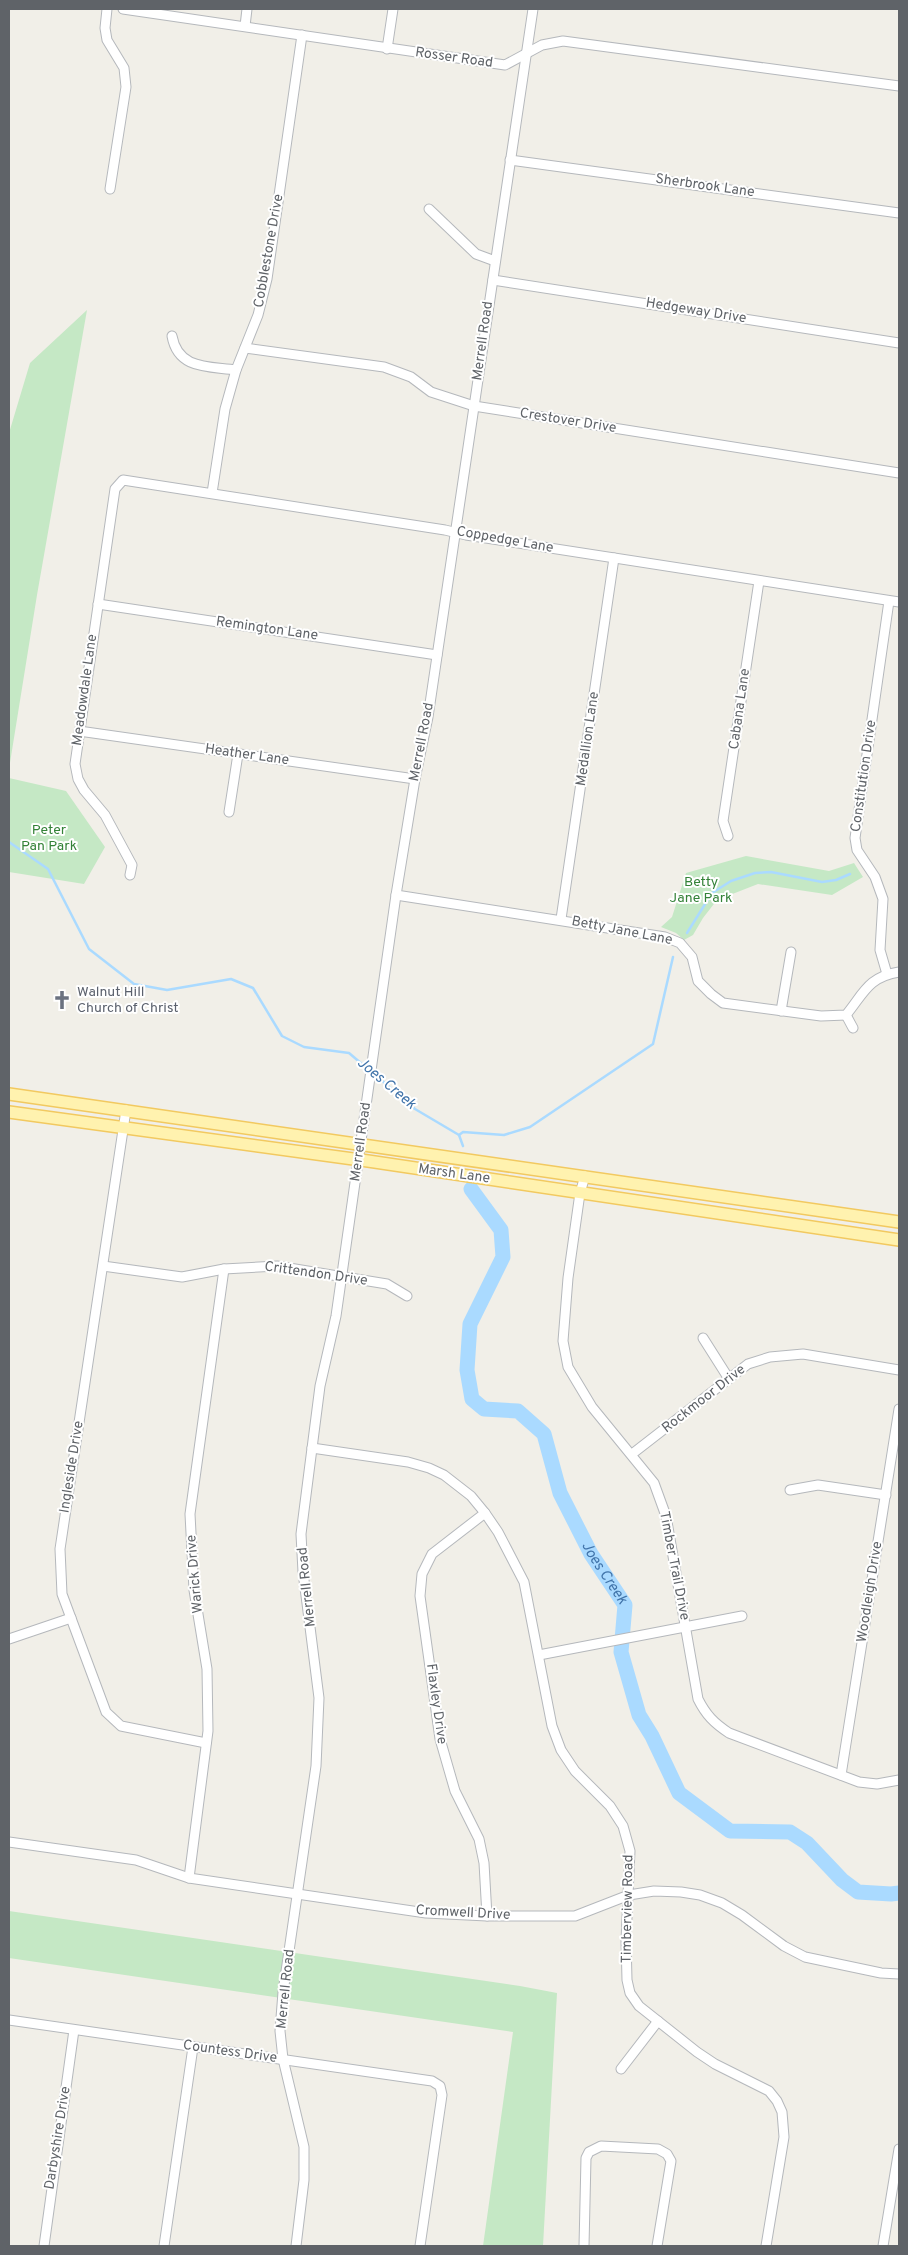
<svg xmlns="http://www.w3.org/2000/svg" width="908" height="2255" font-family="Overpass,sans-serif">
  <rect width="100%" height="100%" fill="#f1efe8"/>
  <g fill="#c5e8c5">
    <polygon points="87,310 37,595 9,769 9,433 30,363"/>
    <polygon points="9,778 66,791 105,847 84,884 9,872"/>
    <polygon points="746,856 829,871 854,863 863,877 832,895 758,884 717,900 703,918 693,935 684,940 676,933 661,927 672,917 686,873"/>
    <polygon points="9,1911 520,1986 557,1993 543,2246 483,2246 513,2032 9,1958"/>
  </g>
  <g fill="none" stroke-linecap="round" stroke-linejoin="round">
    <g stroke="#aadaff" stroke-width="2.5">
      <polyline points="9,842 48,869 89,949 134,984 167,990 231,979 253,988 282,1036 304,1047 349,1053 369,1070"/>
      <polyline points="687,933 712,893 731,881 755,873 771,872 822,882 836,880 850,874"/>
      <polyline points="373,1073 415,1109 459,1135 463,1146"/>
      <polyline points="459,1135 463,1132 504,1135 530,1127 653,1044 673,957"/>
    </g>
    <path stroke="#aadaff" stroke-width="15" id="s1" d="M471 1189 501 1230 503 1257 470 1324 467 1370 472 1399 484 1409 518 1411 544 1434 560 1493 591 1554 625 1605 621 1652 639 1715 652 1736 679 1793 730 1831 790 1832 807 1843 842 1880 858 1892 891 1894 899 1893"/>
    <g stroke="#b5b8bc" stroke-width="11">
      <g id="minor">
        <polyline points="107,9 105,28 107,40 124,68 126,87 110,189"/>
        <polyline points="123,9 505,65 542,45 563,41 899,86"/>
        <polyline points="245,26 247,9"/>
        <polyline points="387,49 393,9"/>
        <polyline points="510,160 899,213"/>
        <polyline points="429,209 476,254 495,261"/>
        <polyline points="493,280 899,343"/>
        <path d="M172 336C178 370 209 366 236 370"/>
        <polyline points="245,348 384,367 411,377 431,392 474,406 899,473"/>
        <polyline points="212,493 225,409 236,370 258,315 267,279 302,35"/>
        <polyline points="98,604 437,655"/>
        <polyline points="79,731 415,779"/>
        <polyline points="229,812 238,754"/>
        <polyline points="728,836 723,821 759,581"/>
        <polyline points="130,875 132,865 105,815 84,790 78,779 75,764 115,489 123,480 445,530 466,535 899,602"/>
        <path d="M396 895 665 937 680 943 692 957 698 981 711 994 723 1003 821 1016 846 1015C864 993 868 977 899 972"/>
        <polyline points="561,919 614,558"/>
        <polyline points="887,974 880,950 883,899 875,877 857,850 855,838 889,601"/>
        <polyline points="781,1011 791,952"/>
        <polyline points="846,1015 853,1028"/>
        <polyline points="126,1110 60,1549 62,1594 106,1712 121,1726 206,1743"/>
        <path d="M585 1176 580 1193 568 1278 563 1341 568 1367 592 1407 654 1483 666 1516 698 1699C706 1715 714 1723 729 1733L859 1782 877 1784 899 1780"/>
        <polyline points="103,1266 182,1277 224,1269 277,1266 387,1284 407,1296"/>
        <polyline points="703,1338 729,1379"/>
        <polyline points="312,1448 408,1462 429,1468 444,1475 471,1496 485,1513 498,1532 524,1582 552,1726 561,1750 575,1771 610,1806 623,1826 630,1851 626,1940 627,1980 630,1993 639,2006 697,2052 715,2064 769,2091 777,2101 782,2112 784,2137 766,2246"/>
        <polyline points="632,1454 748,1364 770,1357 803,1354 899,1370"/>
        <polyline points="790,1490 818,1485 886,1495"/>
        <polyline points="485,1513 432,1554 422,1574 420,1596 440,1739 455,1791 479,1839 484,1863 487,1916"/>
        <polyline points="9,1639 71,1618"/>
        <polyline points="539,1655 742,1616"/>
        <polyline points="841,1775 899,1409"/>
        <polyline points="9,1842 136,1860 189,1878 426,1913 487,1916 575,1916 629,1895 654,1891 681,1892 700,1895 722,1903 742,1915 784,1946 805,1957 881,1973 899,1974"/>
        <polyline points="189,1878 208,1731 207,1669 194,1590 190,1514 224,1269"/>
        <polyline points="9,2020 432,2081 440,2086 442,2095 420,2246"/>
        <polyline points="621,2069 658,2021"/>
        <polyline points="44,2246 74,2030"/>
        <polyline points="164,2246 193,2047"/>
        <polyline points="296,2246 304,2180 304,2147 283,2059 280,2031 283,1992 316,1766 319,1698 303,1572 301,1534 320,1386 336,1316 396,895 415,779 428,717 533,9"/>
        <polyline points="584,2246 586,2158 589,2152 601,2146 658,2149 667,2154 671,2161 657,2246"/>
        <polyline points="883,2246 899,2149"/>
      </g>
    </g>
    <g stroke="#f2c960" stroke-width="14">
      <g id="major">
        <polyline points="9,1094 899,1222"/>
        <polyline points="9,1112 368,1161 899,1240"/>
      </g>
    </g>
    <use href="#minor" stroke="#fff" stroke-width="9"/>
    <use href="#major" stroke="#fff2af" stroke-width="11"/>
  </g>
  <defs>
    <g id="church-bare" transform="scale(1.5)"><path d="M-1.2-6h2.4v3.5h3.3v2.4h-3.3V6h-2.4V-.1h-3.3v-2.4h3.3Z" fill="#6b7280" stroke="#fff" stroke-width="2.5" paint-order="stroke"/></g>
  </defs>
  <g fill-rule="evenodd">
    <use href="#church-bare" x="62" y="1000"/>
  </g>
  <g text-anchor="middle" dominant-baseline="central" stroke-width="4" stroke-linejoin="round" paint-order="stroke">
    <g font-size="14" fill="#5f6368" stroke="#fff">
      <text transform="translate(454 58) rotate(8)">Rosser Road</text>
      <text transform="translate(705 186) rotate(8)">Sherbrook Lane</text>
      <text transform="translate(269 251) rotate(-80)">Cobblestone Drive</text>
      <text transform="translate(696 311) rotate(9)">Hedgeway Drive</text>
      <text transform="translate(483 341) rotate(-82)">Merrell Road</text>
      <text transform="translate(568 421) rotate(9)">Crestover Drive</text>
      <text transform="translate(505 540) rotate(10)">Coppedge Lane</text>
      <text transform="translate(267 629) rotate(8)">Remington Lane</text>
      <text transform="translate(85 690) rotate(-82)">Meadowdale Lane</text>
      <text transform="translate(740 709) rotate(-82)">Cabana Lane</text>
      <text transform="translate(588 739) rotate(-82)">Medallion Lane</text>
      <text transform="translate(422 742) rotate(-79)">Merrell Road</text>
      <text transform="translate(247 755) rotate(8)">Heather Lane</text>
      <text transform="translate(864 776) rotate(-82)">Constitution Drive</text>
      <text transform="translate(622 931) rotate(11)">Betty Jane Lane</text>
      <text transform="translate(361 1142) rotate(-82)">Merrell Road</text>
      <text transform="translate(454 1174) rotate(8)">Marsh Lane</text>
      <text transform="translate(316 1274) rotate(8)">Crittendon Drive</text>
      <text transform="translate(704 1399) rotate(-38)">Rockmoor Drive</text>
      <text transform="translate(72 1467) rotate(-81)">Ingleside Drive</text>
      <text transform="translate(674 1566) rotate(79)">Timber Trail Drive</text>
      <text transform="translate(195 1574) rotate(-95)">Warick Drive</text>
      <text transform="translate(307 1587) rotate(-96)">Merrell Road</text>
      <text transform="translate(870 1592) rotate(-81)">Woodleigh Drive</text>
      <text transform="translate(436 1704) rotate(82)">Flaxley Drive</text>
      <text transform="translate(628 1909) rotate(-89)">Timberview Road</text>
      <text transform="translate(463 1913) rotate(3)">Cromwell Drive</text>
      <text transform="translate(286 1989) rotate(-84)">Merrell Road</text>
      <text transform="translate(230 2052) rotate(8)">Countess Drive</text>
      <text transform="translate(58 2138) rotate(-81)">Darbyshire Drive</text>
    </g>
    <g font-size="14" fill="#348238" stroke="#fff">
      <text x="49" y="830">Peter<tspan x="49" dy="16">Pan Park</tspan></text>
      <text x="701" y="882">Betty<tspan x="701" dy="16">Jane Park</tspan></text>
    </g>
    <g font-size="14" fill="#5b616d" stroke="#fff" text-anchor="start">
      <text x="77" y="992">Walnut Hill<tspan x="77" dy="16">Church of Christ</tspan></text>
    </g>
    <g font-size="15" font-style="italic" fill="#4174aa" stroke="#fff">
      <text transform="translate(386 1084) rotate(40)">Joes Creek</text>
      <text stroke="none"><textPath href="#s1" startOffset="465">Joes Creek</textPath></text>
    </g>
  </g>
  <rect width="908" height="2255" fill="none" stroke="#5f6368" stroke-width="20"/>
</svg>
